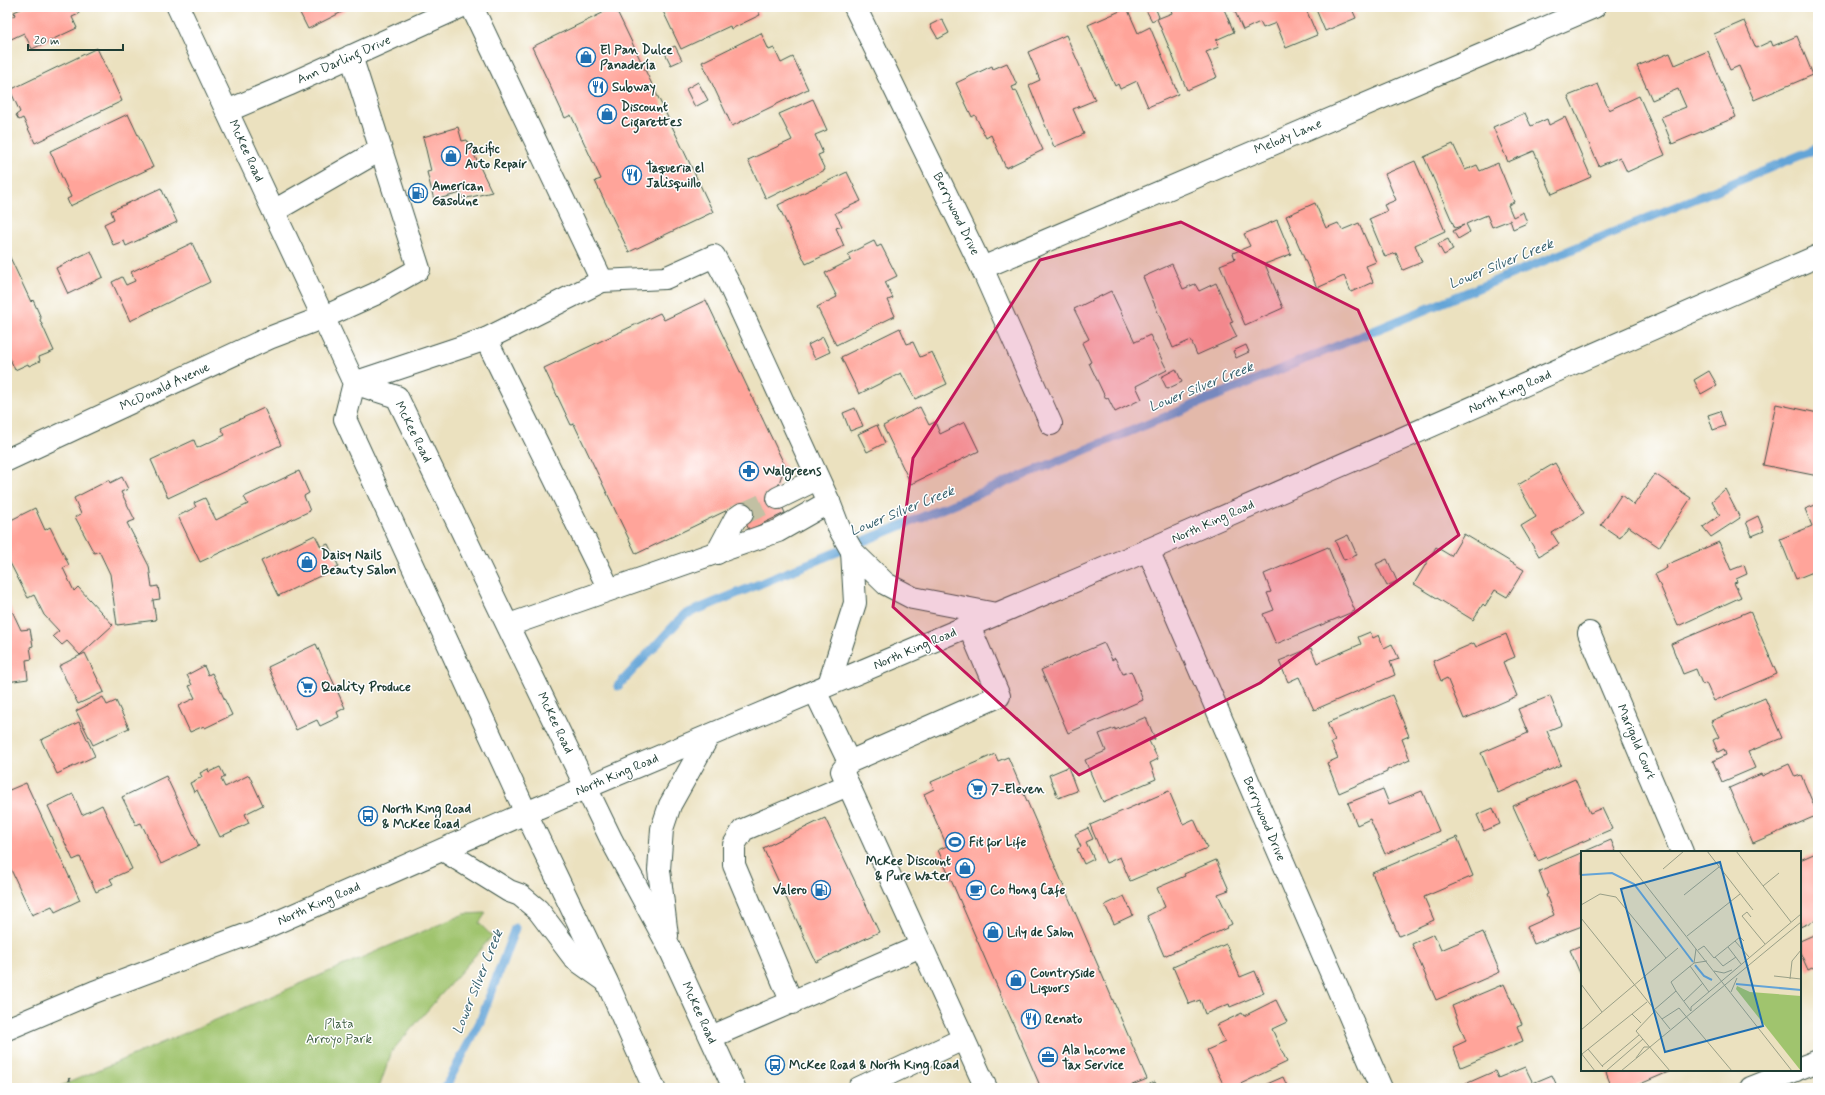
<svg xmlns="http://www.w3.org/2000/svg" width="1825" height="1095" font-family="Mynerve,sans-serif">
  <rect width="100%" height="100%" fill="#fff"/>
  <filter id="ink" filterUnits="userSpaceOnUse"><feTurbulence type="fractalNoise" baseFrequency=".025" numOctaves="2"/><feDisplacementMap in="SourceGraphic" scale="8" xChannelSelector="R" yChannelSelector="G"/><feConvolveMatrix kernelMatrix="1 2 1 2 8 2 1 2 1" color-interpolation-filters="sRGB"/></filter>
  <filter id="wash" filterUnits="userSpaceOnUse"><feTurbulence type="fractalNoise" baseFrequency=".012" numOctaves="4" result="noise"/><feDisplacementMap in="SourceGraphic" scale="16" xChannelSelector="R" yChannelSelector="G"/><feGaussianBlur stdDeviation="0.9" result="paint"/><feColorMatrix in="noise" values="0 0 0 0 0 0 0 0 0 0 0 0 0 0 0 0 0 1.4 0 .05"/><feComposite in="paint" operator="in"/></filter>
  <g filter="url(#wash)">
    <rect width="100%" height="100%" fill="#ebe1bf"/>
    <polygon fill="#a0c46e" stroke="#608051" points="486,913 479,923 492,936 392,1051 379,1088 56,1088 464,914"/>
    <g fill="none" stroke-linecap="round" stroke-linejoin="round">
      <g stroke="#64a4d7" stroke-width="9">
        <polyline points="618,686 684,615 1818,148"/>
        <polyline points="445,1088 480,1022 515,928"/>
      </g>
    </g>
    <g id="blocks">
      <g fill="#ffa49a">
        <polygon points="25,7 76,7 79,14 72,17 77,28 32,49 24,33 7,41 7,19 15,15 14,12"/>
        <polygon points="297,7 352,7 308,29"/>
        <polygon points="615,7 713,212 629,252 595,181 601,179 571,115 565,118 532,47"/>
        <polygon points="661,7 756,7 760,15 731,29 730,26 681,49"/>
        <polygon points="1155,7 1159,17 1152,21 1146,10"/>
        <polygon points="1170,7 1223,7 1234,32 1216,40 1219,47 1206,52 1217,77 1187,90 1157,19 1172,13"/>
        <polygon points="1233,7 1305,7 1317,35 1286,48 1276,23 1263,28 1260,22 1243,30"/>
        <polygon points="1315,7 1351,7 1356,18 1325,31"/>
        <polygon points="1127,8 1138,33 1150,27 1178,94 1148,107 1137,81 1120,89 1118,84 1115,86 1088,25"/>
        <polygon points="942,19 949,33 938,39 930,25"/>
        <polygon points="1744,21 1756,48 1771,41 1773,46 1797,36 1813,75 1754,100 1739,66 1730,70 1714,34"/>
        <polygon points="761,33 769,50 774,48 781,63 793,57 808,89 732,126 702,62"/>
        <polygon points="1066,35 1095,100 1073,109 1084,134 1054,147 1029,85 1040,80 1028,52"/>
        <polygon points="675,46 682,60 671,65 664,51"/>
        <polygon points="97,48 122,101 35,143 23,118 19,120 16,115 20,112 10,90"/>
        <polygon points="1708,51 1736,117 1672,144 1661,117 1686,107 1678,89 1652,100 1637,66 1670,53 1675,65"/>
        <polygon points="1007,63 1017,85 1012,87 1014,91 1016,90 1043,150 1006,168 991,135 986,138 975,115 972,117 956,83 992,66 993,69"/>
        <polygon points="698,82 708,100 695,107 686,89"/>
        <polygon points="1598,84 1609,110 1639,96 1665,155 1627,172 1620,157 1599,166 1568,96"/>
        <polygon points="813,99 827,130 815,135 823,153 818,155 825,170 766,199 748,160 792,140 779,114"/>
        <polygon points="1525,113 1531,126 1547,119 1549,125 1565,117 1591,177 1552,194 1534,151 1508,162 1493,127"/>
        <polygon points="128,114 153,167 70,206 67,199 71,197 50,151"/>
        <polygon points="458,127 462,141 467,140 492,192 463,199 461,193 434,200 427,172 431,171 423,137"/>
        <polygon points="1453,144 1465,170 1477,165 1480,171 1498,163 1514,202 1508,205 1513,217 1523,212 1527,223 1513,229 1510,220 1492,227 1487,215 1466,224 1470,232 1458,239 1453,231 1464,225 1455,228 1424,157"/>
        <polygon points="1415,161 1445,231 1415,245 1422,262 1403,270 1396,253 1385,257 1369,219 1387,211 1384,205 1396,200 1385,174"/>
        <polygon points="847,172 861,201 835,213 842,226 836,228 844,246 806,264 778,205"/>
        <polygon points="161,188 177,222 126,246 124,241 113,245 104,224 114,219 111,211"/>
        <polygon points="1315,203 1326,228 1338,223 1342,230 1359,223 1376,262 1366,266 1373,282 1351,292 1344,276 1317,288 1286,216"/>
        <polygon points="1277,220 1291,254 1265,264 1283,308 1245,325 1220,265 1235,259 1233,253 1250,246 1244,234"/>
        <polygon points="1448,239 1453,250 1444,255 1438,244"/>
        <polygon points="874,241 877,247 881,245 897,276 885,282 893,298 888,300 895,316 836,345 817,307 837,297 825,273 851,260 848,254"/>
        <polygon points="192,243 210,282 130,321 112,282 122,277 126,285 135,281 131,272"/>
        <polygon points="7,251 31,302 33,300 41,318 40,320 54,351 39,357 40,361 29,366 28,364 15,370 7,352"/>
        <polygon points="91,251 103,277 68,294 56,268"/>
        <polygon points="1172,264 1183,289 1195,284 1199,291 1216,283 1233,322 1230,323 1237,337 1197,355 1191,340 1173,348 1143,277"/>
        <polygon points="1111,291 1135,342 1150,335 1167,370 1136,386 1142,399 1115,412 1108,398 1106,399 1089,363 1091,362 1082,343 1089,339 1074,309"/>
        <polygon points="706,300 785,466 778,486 778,498 785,513 749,530 738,505 636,554 574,424 571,425 544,368 660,313 664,320"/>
        <polygon points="900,328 907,344 913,342 920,357 932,352 947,384 915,399 901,373 859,394 841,357"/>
        <polygon points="823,337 830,352 815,359 808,345"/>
        <polygon points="1246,345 1249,352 1236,358 1233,351"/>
        <polygon points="1176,369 1182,382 1167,389 1161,377"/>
        <polygon points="1709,371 1717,385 1701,394 1694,380"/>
        <polygon points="1776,404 1818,413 1818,476 1763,465"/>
        <polygon points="920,407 929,425 935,422 940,434 965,422 979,451 911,484 883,426"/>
        <polygon points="264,408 281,445 168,498 151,460 194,440 197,448 225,435 221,428"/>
        <polygon points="855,408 863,426 850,431 843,413"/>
        <polygon points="1720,411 1725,426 1713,430 1708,415"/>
        <polygon points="877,425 885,443 867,452 858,434"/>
        <polygon points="1555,463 1584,513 1552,533 1559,544 1539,556 1521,526 1536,517 1518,485"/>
        <polygon points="299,471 309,493 304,496 310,511 200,562 178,516 196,507 194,503 205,498 216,520 248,504 244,497"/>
        <polygon points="1655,474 1691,498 1659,547 1628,526 1620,538 1601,525 1621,495 1634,505"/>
        <polygon points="122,477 128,489 121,492 135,520 127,523 149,566 152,587 158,586 160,599 153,600 156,620 117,625 110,574 99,551 94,553 75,517 81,514 74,498 109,480 110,483"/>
        <polygon points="1725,489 1740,518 1711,537 1703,527 1720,515 1712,501"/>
        <polygon points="1818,504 1818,570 1796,579 1780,539 1812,526 1805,509"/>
        <polygon points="35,508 45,530 50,527 69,565 63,568 74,591 78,587 113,625 80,655 67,641 62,645 53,636 59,631 44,615 34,595 28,598 7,557 7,522"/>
        <polygon points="1758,516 1764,531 1752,536 1746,522"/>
        <polygon points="1464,534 1524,570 1507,597 1495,590 1485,606 1483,604 1473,620 1414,584 1436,547 1451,556"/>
        <polygon points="315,535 321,547 328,544 339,567 278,596 261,561"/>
        <polygon points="1348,535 1357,555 1344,560 1335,541"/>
        <polygon points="1719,542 1731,570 1744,565 1747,574 1736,579 1737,582 1734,583 1741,597 1678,626 1655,574 1667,568 1666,565"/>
        <polygon points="1328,547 1355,611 1276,644 1263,614 1274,610 1267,593 1271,592 1264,574"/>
        <polygon points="1387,559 1397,581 1387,586 1376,564"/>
        <polygon points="7,600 21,630 30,629 33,646 30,647 32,659 26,660 28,679 7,682"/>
        <polygon points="1750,611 1777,674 1714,701 1706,683 1702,684 1696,669 1683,674 1671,644"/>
        <polygon points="1370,632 1373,638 1379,635 1384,648 1392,644 1399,659 1390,662 1395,675 1314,710 1299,677 1288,682 1279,661 1311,648 1317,663 1361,644 1358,637"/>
        <polygon points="1506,634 1515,657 1503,662 1517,696 1464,719 1447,678 1441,681 1433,661 1474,643 1476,647"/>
        <polygon points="1104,643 1112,660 1115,658 1123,674 1131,671 1143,700 1068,733 1041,670"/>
        <polygon points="316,644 345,708 337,712 339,717 320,726 317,720 296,730 268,667"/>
        <polygon points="85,653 104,692 78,704 59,666"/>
        <polygon points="204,666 208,675 212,673 232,715 205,728 204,726 190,732 178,706 195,698 189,686 192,685 187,675"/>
        <polygon points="1392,695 1409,736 1402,739 1410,760 1387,770 1387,772 1339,793 1327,763 1338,758 1331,743 1335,741 1327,723"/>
        <polygon points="1550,696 1562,725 1547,731 1561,765 1498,793 1481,753 1528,733 1518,709"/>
        <polygon points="103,697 107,705 116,701 129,728 93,745 76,711"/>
        <polygon points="1765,698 1782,738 1748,752 1755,768 1722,782 1713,761 1726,755 1724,749 1718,752 1713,740 1719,737 1711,721"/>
        <polygon points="1146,717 1155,739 1149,741 1158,759 1150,763 1156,779 1103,802 1085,760 1106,751 1099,734 1115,728 1115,730"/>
        <polygon points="79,722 95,756 57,774 41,740"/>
        <polygon points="995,754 998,761 1008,757 1147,1079 1125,1088 1041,1088 938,850 947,846 924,794 934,789 931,782"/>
        <polygon points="1789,764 1795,777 1801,775 1818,815 1753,843 1729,788 1761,774 1762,776"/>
        <polygon points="220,767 225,777 221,779 225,787 249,775 263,805 245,814 249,823 220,837 197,790 194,792 190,783 202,777 200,773 208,769 209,772"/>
        <polygon points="1068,767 1077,791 1058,798 1049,775"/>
        <polygon points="166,776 199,846 161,864 141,823 136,825 122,797"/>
        <polygon points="1575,779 1590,813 1602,808 1612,829 1538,861 1513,806"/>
        <polygon points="26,783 80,900 55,912 52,906 32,915 7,861 7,834 9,833 7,830 7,791"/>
        <polygon points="1383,789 1389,804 1422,791 1439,831 1385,854 1370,819 1357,825 1348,803"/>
        <polygon points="1169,791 1183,824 1194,819 1207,848 1130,881 1120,857 1106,863 1090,825"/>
        <polygon points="73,794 82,815 102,805 132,869 110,879 113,884 96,892 80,857 73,860 48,806"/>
        <polygon points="1493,808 1500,824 1484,831 1477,815"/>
        <polygon points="825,818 879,932 816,962 763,848"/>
        <polygon points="1088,828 1093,839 1086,842 1094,859 1084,864 1077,849 1081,847 1075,834"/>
        <polygon points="1457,837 1473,876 1424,897 1434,920 1399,936 1372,873"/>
        <polygon points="1611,840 1616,852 1582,852 1582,926 1534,944 1527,927 1554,915 1546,895 1548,894 1539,871"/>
        <polygon points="1818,852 1818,919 1800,927 1800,860"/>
        <polygon points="1216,860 1229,890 1218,894 1232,924 1226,927 1227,928 1164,956 1147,916 1165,907 1157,888 1185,876 1184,874"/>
        <polygon points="1124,896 1133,915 1114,924 1105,905"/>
        <polygon points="1483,932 1500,972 1436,1000 1412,944 1434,934 1441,950"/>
        <polygon points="1818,933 1818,965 1808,970 1800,952 1800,941"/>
        <polygon points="1226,944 1240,977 1255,971 1264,993 1230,1007 1229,1004 1205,1014 1200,1000 1189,1004 1173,967"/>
        <polygon points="1582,945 1582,978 1570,950"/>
        <polygon points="1504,984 1522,1024 1517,1026 1523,1041 1461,1067 1453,1047 1466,1041 1452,1006"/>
        <polygon points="1276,1000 1287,1022 1272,1029 1287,1062 1232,1088 1225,1088 1207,1050 1225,1042 1217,1025 1242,1013 1244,1016"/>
        <polygon points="1525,1067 1533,1083 1552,1075 1558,1088 1464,1088 1463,1085 1495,1071 1498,1078"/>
        <polygon points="1605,1070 1673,1070 1631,1088 1612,1088"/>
        <polygon points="1283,1077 1288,1088 1258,1088"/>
        <polygon points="1155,1082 1157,1088 1140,1088"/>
      </g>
    </g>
  </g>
  <g filter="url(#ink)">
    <use href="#blocks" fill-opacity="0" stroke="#3e5649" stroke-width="1"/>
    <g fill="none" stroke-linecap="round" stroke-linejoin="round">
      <polyline stroke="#c2c0a3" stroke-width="22" stroke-dasharray="22 11" stroke-linecap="butt" points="742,514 778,498"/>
      <g stroke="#3e5649" stroke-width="24">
        <g id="minor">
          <polyline points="472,7 602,281 665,278 714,256 728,282 829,502 839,528 852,551 886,584 913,598 996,614"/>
          <polyline points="855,7 982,268 1051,424"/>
          <polyline points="227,111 288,85 460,7"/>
          <polyline points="274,211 380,150"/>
          <polyline points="982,268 1594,7"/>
          <polyline points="486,339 609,589"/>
          <polyline points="354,383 486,339 602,281"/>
          <polyline points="7,460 269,338 324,317 375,294 419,269 351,56"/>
          <polyline points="778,498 817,479"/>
          <polyline points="1148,550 1381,1088"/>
          <polyline points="717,553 735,519 742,514"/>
          <polyline points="509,625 778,531 829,502"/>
          <polyline points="969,626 999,696 849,762 842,771 986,1088"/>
          <polyline points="1589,633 1682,852"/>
          <polyline points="829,684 855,603 852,551"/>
          <polyline points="815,691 849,762"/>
          <polyline points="792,1003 734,865 734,845 743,830 848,785"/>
          <polyline points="711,1037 921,946"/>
          <polyline points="1800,1068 1818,1061"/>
          <polyline points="859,1088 963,1039"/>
          <polyline points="1751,1088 1796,1070"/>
        </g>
      </g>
      <g stroke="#3e5649" stroke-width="24">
        <g id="major">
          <polyline points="178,7 354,383 345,419 526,813 607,982 654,1088"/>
          <polyline points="354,383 397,397 612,841 669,947 734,1088"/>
          <polyline points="443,850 509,891 520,895 538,910 575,959 606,981"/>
          <polyline points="667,936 659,870 662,829 670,805 708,737"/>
          <polyline points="7,1029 94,992 264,928 526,813 1148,550 1818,256"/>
        </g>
      </g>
      <polyline stroke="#3e5649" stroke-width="2.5" stroke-dasharray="3 3" stroke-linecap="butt" points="69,1078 71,1088"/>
      <use href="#minor" stroke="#fff" stroke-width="22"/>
      <use href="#major" stroke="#fff" stroke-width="22"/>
    </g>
  </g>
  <path fill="#c2185b" fill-opacity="0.2" stroke="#c2185b" stroke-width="3" stroke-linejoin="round" d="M1181 222 1358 310 1459 535 1260 683 1079 775 893 607 913 458 1040 260Z"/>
  <defs>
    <g id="shop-ring" transform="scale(1)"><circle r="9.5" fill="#fff" stroke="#1f6fb2" stroke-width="1.5"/><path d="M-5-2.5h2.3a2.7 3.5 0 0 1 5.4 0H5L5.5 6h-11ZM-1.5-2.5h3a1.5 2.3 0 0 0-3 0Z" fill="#1f6fb2"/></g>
    <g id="restaurant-ring" transform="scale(1)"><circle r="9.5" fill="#fff" stroke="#1f6fb2" stroke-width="1.5"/><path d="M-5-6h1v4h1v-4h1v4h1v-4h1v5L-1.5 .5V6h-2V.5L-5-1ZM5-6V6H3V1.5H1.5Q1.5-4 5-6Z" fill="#1f6fb2"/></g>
    <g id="fuel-ring" transform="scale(1)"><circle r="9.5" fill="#fff" stroke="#1f6fb2" stroke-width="1.5"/><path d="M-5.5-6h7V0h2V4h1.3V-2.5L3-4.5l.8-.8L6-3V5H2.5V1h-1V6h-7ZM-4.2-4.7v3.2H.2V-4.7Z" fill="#1f6fb2"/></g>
    <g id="pharmacy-ring" transform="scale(1)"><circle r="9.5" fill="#fff" stroke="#1f6fb2" stroke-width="1.5"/><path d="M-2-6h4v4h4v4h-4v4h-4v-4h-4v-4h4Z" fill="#1f6fb2"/></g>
    <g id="supermarket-ring" transform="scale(1)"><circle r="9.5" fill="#fff" stroke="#1f6fb2" stroke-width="1.5"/><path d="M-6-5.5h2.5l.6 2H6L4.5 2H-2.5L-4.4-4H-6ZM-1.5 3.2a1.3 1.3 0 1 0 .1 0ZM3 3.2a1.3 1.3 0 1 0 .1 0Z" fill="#1f6fb2"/></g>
    <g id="bus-ring" transform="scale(1)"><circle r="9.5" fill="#fff" stroke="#1f6fb2" stroke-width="1.5"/><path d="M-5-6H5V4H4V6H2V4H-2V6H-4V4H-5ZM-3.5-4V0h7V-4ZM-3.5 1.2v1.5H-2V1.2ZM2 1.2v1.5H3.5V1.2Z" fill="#1f6fb2"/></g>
    <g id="stadium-ring" transform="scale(1)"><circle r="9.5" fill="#fff" stroke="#1f6fb2" stroke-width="1.5"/><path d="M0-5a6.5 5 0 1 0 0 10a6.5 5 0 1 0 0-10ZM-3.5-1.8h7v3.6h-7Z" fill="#1f6fb2"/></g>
    <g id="cafe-ring" transform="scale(1)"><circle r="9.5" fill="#fff" stroke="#1f6fb2" stroke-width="1.5"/><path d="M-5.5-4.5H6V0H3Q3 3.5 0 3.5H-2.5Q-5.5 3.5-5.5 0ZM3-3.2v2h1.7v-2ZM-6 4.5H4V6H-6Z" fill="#1f6fb2"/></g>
    <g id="office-ring" transform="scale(1)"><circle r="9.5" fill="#fff" stroke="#1f6fb2" stroke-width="1.5"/><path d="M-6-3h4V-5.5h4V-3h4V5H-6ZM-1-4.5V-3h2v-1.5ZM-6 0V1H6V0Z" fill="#1f6fb2"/></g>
  </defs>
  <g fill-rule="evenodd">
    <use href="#shop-ring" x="586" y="57"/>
    <use href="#restaurant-ring" x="598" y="87"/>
    <use href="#shop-ring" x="607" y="114"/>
    <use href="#shop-ring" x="451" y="156"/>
    <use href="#restaurant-ring" x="632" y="175"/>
    <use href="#fuel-ring" x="418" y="193"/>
    <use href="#pharmacy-ring" x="749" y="471"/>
    <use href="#shop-ring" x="307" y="562"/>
    <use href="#supermarket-ring" x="307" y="687"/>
    <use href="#supermarket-ring" x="977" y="789"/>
    <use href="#bus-ring" x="368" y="816"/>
    <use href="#stadium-ring" x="955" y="842"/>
    <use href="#shop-ring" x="965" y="868"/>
    <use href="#fuel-ring" x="821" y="890"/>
    <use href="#cafe-ring" x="976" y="890"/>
    <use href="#shop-ring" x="993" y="932"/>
    <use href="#shop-ring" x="1016" y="980"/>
    <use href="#restaurant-ring" x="1031" y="1019"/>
    <use href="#office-ring" x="1048" y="1057"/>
    <use href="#bus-ring" x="775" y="1065"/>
  </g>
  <g text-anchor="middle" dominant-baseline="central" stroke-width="3" stroke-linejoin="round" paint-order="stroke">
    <g font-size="13" font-weight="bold" fill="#1f3d34" stroke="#fff" text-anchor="start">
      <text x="600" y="50">El Pan Dulce<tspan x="600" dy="15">Panadería</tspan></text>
      <text x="612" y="87">Subway</text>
      <text x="621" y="107">Discount<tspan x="621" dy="15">Cigarettes</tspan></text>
      <text x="465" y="149">Pacific<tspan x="465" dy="15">Auto Repair</tspan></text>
      <text x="646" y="168">Taqueria el<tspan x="646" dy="15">Jalisquillo</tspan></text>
      <text x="432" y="186">American<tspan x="432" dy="15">Gasoline</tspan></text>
      <text x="763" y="471">Walgreens</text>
      <text x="321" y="555">Daisy Nails<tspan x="321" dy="15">Beauty Salon</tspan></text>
      <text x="321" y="687">Quality Produce</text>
      <text x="991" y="789">7-Eleven</text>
      <text x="382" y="809">North King Road<tspan x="382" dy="15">&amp; McKee Road</tspan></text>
      <text x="969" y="842">Fit for Life</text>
      <text x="951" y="861" text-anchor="end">McKee Discount<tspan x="951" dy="15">&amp; Pure Water</tspan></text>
      <text x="807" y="890" text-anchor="end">Valero</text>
      <text x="990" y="890">Co Hong Cafe</text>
      <text x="1007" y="932">Lily de Salon</text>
      <text x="1030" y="973">Countryside<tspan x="1030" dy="15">Liquors</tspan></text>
      <text x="1045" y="1019">Renato</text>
      <text x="1062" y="1050">Ala Income<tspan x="1062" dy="15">Tax Service</tspan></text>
      <text x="789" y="1065">McKee Road &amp; North King Road</text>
    </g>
    <g font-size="13" fill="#1f3d34" stroke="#fff">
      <text transform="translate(344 60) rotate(-24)">Ann Darling Drive</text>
      <text transform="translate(1288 137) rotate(-23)">Melody Lane</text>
      <text transform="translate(246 151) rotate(65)">McKee Road</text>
      <text transform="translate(956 214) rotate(64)">Berrywood Drive</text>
      <text transform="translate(165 387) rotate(-25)">McDonald Avenue</text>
      <text transform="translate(1510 392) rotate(-24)">North King Road</text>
      <text transform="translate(413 432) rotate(63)">McKee Road</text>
      <text transform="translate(1213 522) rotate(-24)">North King Road</text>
      <text transform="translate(915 649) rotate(-23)">North King Road</text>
      <text transform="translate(555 723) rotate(64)">McKee Road</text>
      <text transform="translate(1636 742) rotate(67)">Marigold Court</text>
      <text transform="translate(617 775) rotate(-23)">North King Road</text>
      <text transform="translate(1264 819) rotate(67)">Berrywood Drive</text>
      <text transform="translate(319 904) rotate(-24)">North King Road</text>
      <text transform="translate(699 1013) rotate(65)">McKee Road</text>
    </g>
    <g font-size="13" fill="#3f5f42" stroke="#fff">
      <text x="339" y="1024">Plata<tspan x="339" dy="15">Arroyo Park</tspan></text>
    </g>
    <g font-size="14" font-style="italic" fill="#37616d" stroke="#fff">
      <text transform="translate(1501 264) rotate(-22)">Lower Silver Creek</text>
      <text transform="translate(1201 387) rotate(-22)">Lower Silver Creek</text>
      <text transform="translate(902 511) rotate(-22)">Lower Silver Creek</text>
      <text transform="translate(478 982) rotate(-68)">Lower Silver Creek</text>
    </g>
  </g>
  <g transform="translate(1581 851)">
    <rect width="220" height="220" fill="#ebe1bf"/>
    <path d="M156 135 169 141 220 145V220L155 138Z" fill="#a0c46e"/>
    <path fill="none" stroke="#64a4d7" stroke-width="2" d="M0 24 31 22 53 33 112 111M114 114 123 125 131 129M155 133 220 139"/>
    <path fill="none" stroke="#999f87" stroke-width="1" d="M38 0 211 220M126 0 172 59M155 0 210 71M82 18 103 0M182 35 198 22M103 44 138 16M0 54 19 43 35 46 85 107M170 66 166 61 161 65 184 93M0 67 89 178M106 85 159 43M154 90 168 106M147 96 160 113M117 99 123 95 133 107 159 86 163 90M134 106 142 115 155 106M113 112 126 110M109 115 128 141M133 120 143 122 151 119M193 125 220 128M209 128 211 110 220 99M0 133 21 161M95 140 110 160M150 141 156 127M103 150 122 132M73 159 95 140 90 131 113 112 115 98M74 160 55 180 89 220M110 160V156L220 63M51 163 60 172M81 168 98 157 151 220M0 179 97 97M7 198 22 216M0 202 14 220M1 203 66 151M55 207 63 196H68M21 215 58 184M25 220 62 188M40 220 220 71"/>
    <path fill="#1f6fb2" fill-opacity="0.15" stroke="#1f6fb2" stroke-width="2" d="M139 11 182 175 84 201 40 38Z"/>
    <rect width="220" height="220" fill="none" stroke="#1f3d34" stroke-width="2"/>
  </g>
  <rect width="1825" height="1095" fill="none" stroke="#fff" stroke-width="24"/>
  <path d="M28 44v6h95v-6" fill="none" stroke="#1f3d34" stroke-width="2"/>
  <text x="34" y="44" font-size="12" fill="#1f3d34" stroke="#ffffff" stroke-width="3" paint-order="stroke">20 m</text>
</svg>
